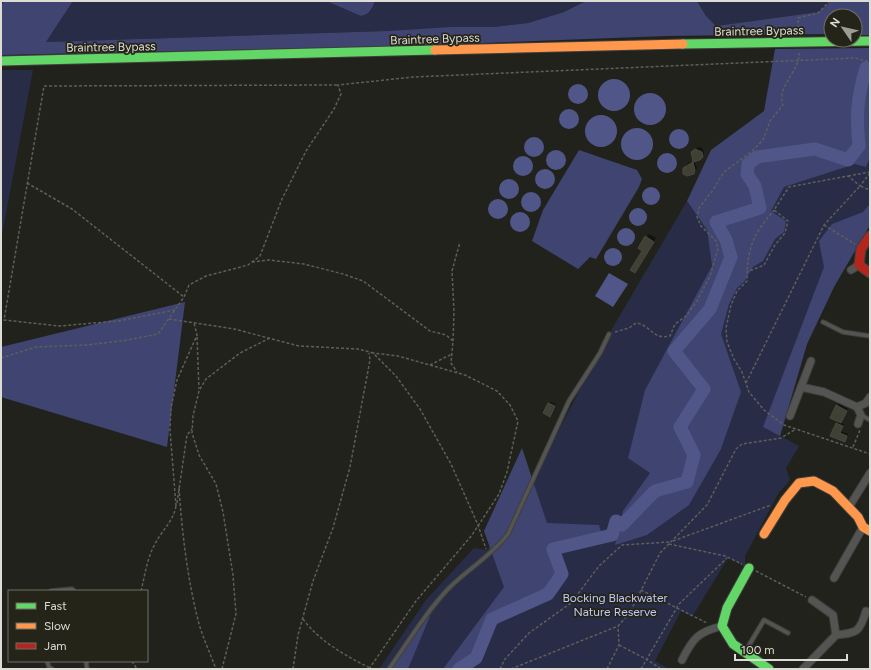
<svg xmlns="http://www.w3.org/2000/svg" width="871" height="670" font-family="Figtree,sans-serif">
  <rect width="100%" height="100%" fill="#22221c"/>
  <g fill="#282c46">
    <polygon points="73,1 326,1 361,16 371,11 375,1 586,1 564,12 528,23 494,27 450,27 387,31 46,42"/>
    <polygon points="697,1 832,1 818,12 716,26 706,16"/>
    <polygon points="870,52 870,225 834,287 807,344 780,436 799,446 786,468 790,480 778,494 745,556 745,567 728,558 692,617 681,611 655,661 669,669 379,669 426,600 474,548 487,550 516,512 609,334 687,201 707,230 712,266"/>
    <polygon points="1,70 33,70 1,240"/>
  </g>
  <g fill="#3f4471">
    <polygon points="4,1 73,1 46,42 387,31 450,27 494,27 528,23 564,12 586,1 697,1 706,16 716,26 818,12 832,1 870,1 870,35 855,35 855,16 831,16 831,34 666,36 401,46 1,55 1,6"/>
    <path d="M326 1H375C372 9 370 14 361 16Z"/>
    <polygon points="870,48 870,157 866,167 855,164 784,187 771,211 786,221 784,232 775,239 763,261 753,267 744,282 737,288 729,304 721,334 741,392 721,449 689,505 647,535 615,545 623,511 650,473 628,458 645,390 712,266 707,230 687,201 711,150 764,111 775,49"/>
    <polygon points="579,150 637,170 642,179 639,187 596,259 590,257 578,269 532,241 543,210"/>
    <polygon points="870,204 870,225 834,287 807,344 780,436 763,427 824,267 819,241 832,224 863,212"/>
    <polygon points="185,302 167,447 1,397 1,347"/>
    <polygon points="522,448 547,523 599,525 603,537 553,549 562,574 548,594 492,619 476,658 459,669 443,669 504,587 484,531"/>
    <polygon points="435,604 408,669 390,669"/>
  </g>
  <g fill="#505788">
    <circle cx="614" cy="95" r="16"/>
    <circle cx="578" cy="94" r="10"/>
    <circle cx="650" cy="109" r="16"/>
    <circle cx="569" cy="119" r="10"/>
    <circle cx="601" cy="131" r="16"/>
    <circle cx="637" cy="144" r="16"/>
    <circle cx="679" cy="139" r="10"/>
    <circle cx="534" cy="147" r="10"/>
    <circle cx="556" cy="160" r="10"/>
    <circle cx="667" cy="163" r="10"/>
    <circle cx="523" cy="166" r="10"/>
    <circle cx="545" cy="179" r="10"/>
    <circle cx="509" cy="189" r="10"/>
    <circle cx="651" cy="196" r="9"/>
    <circle cx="531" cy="202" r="10"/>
    <circle cx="498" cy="209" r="10"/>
    <circle cx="638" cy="217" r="9"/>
    <circle cx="520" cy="222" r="10"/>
    <circle cx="626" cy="237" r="9"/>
    <circle cx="613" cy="257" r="9"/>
    <polygon points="609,273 628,284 613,307 595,296"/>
  </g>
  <g fill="#0007">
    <polygon points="698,147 702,148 704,152 703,156 694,161 697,168 695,172 693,174 684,170 688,163 694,162 691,155"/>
    <polygon points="649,234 656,238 635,272 643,250 639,248"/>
    <polygon points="551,402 556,404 550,416 544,413"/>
    <polygon points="839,404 848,409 840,422 844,424 841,431 848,434 844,441 831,435 839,421 837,406"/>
  </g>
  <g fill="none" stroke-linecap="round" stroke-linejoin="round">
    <path stroke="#505788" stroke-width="13" d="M459 669 476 658 492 619 548 594 562 574 553 549 612 535 616 521 622 525 655 491 687 482 694 455 680 427 704 389 674 351 710 309 731 257 726 240 716 222 760 208 755 186 747 174 748 164 757 157 815 149 848 160 859 146C856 115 857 98 866 68"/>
  </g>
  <g fill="#414034" stroke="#484843">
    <polygon points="695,149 702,152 703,157 700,160 693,162 695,170 694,174 687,176 683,174 683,168 693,162 691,152"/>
    <polygon points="645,236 654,242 635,273 630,270 642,251 638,248"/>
    <polygon points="548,403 555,406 550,417 543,413"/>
    <polygon points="836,405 847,411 841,423 830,418"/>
    <polygon points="836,423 843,426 840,433 847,436 845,442 830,436"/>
  </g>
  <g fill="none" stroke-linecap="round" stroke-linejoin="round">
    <g stroke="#3f3f3b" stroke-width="5.5">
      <g id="lane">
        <polyline points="823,322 843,332 870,336"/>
        <polyline points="861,415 870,420"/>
        <polyline points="51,591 72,589 74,591"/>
        <polyline points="745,652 764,620 788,633"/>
        <polyline points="47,661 49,667 52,669"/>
        <polyline points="86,661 87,669"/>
        <path d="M389 669C408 642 426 612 449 588 468 569 491 556 508 534L569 401 600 353 609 334"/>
      </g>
    </g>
    <g stroke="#3f3f3b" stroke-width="9">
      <g id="street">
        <polyline points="851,270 859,265"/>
        <polyline points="801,387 811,361"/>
        <polyline points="857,407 861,415 858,424"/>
        <polyline points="790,416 801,387 824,392 857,407 866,403 870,397"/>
        <polyline points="849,507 870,473"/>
        <polyline points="834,578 863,527"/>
        <path d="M836 635C857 633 860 632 866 611"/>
        <path d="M682 660C693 638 698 632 722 626"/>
        <polyline points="803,669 836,635 833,615 812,600"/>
      </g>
    </g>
    <g stroke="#3f3f3b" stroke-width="11">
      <g id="fast">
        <polyline points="683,44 870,41"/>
        <polyline points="1,61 435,50"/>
        <polyline points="749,568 727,608 722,626 733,644 769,669"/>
      </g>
    </g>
    <g stroke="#3f3f3b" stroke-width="11">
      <g id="slow">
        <polyline points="435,50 683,44"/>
        <polyline points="764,534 785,500 799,483 814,481 833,491 858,517 863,527 870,531"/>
      </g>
    </g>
    <g stroke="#3f3f3b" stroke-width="11">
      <polyline id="jam" points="870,236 861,249 859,265 870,273"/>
    </g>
    <g stroke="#5e5e5b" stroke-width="1.5" stroke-dasharray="3 2" stroke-linecap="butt">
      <polyline points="799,33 798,18 818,13 830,1"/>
      <polyline points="870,173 860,186 848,176 789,187 774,210 788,221 785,233 775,245 764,265 747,272 747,281 737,291 731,305 726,328 727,342 734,359 742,372 749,392 764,410 784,425 870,454"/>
      <polyline points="848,176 870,172"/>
      <polyline points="27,183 72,209 184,297"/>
      <polyline points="824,225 855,244"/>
      <polyline points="252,262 269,260 304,264 343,274 363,281 430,331 446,335 453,341 451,363 457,372"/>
      <path d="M747 270C750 241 755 233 774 210"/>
      <polyline points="175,310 118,321 59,326 4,320 44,86 338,85"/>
      <polyline points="169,319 234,329 299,346 358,349 373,353 396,376 420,409 451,464 478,525 486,549"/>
      <path d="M615 332 629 328 636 323C651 325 652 340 670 336L675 324 686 316 697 301 710 276 718 249 716 241 701 226 697 217 699 208 713 190 724 172 751 152 763 140 770 121 783 105C776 86 800 72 799 53"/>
      <polyline points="197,337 199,389"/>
      <polyline points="453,341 454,312 452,271 460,242"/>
      <polyline points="1,358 36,347 87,345 128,340 158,334 184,297 189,285 206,276 248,265 260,256 282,199 306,151 334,109 341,94 338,85 413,77 855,58 870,62"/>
      <polyline points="430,365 452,354"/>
      <polyline points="746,383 824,225 860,186 870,190"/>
      <polyline points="853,447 860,430"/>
      <path d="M179 488C182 532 187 576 198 620 202 636 210 653 216 669"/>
      <polyline points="177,503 187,435 192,429"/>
      <polyline points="176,506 170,430 171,408 177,380 197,335 194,323"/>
      <polyline points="673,541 771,505"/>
      <polyline points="669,544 725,556 742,564"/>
      <polyline points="756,571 806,597"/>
      <polyline points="641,590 707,623"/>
      <path d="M141 591C145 575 147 558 155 544 162 530 173 522 176 506"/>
      <path d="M303 619C319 641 346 656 370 668"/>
      <polyline points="619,645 646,659 661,669"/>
      <polyline points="132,661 137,669"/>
      <polyline points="222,669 236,614 233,575 223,512 216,484 199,455 192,433 193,416 199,391 206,379 240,353 270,338"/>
      <polyline points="293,669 298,635 313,581 333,528 350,467 370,360 369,353"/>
      <polyline points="369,669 416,601 472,535 499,494 507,472 518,421 510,405 497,391 465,375 398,356 373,353"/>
      <polyline points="500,669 505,659 529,633 571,603 599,566 622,545 670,542"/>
      <polyline points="511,669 618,626 629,614 660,553 707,505 736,449 742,444 781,438 796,429"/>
      <polyline points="607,669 619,645 618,626"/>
      <polyline points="641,669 679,604 727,558"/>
    </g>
    <use href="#lane" stroke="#545452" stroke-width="3.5"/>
    <use href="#street" stroke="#545452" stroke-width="7"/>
    <use href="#fast" stroke="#63d668" stroke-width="9"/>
    <use href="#slow" stroke="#ff974d" stroke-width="9"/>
    <use href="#jam" stroke="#b3261e" stroke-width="9"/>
  </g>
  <g text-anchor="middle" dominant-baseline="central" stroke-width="3.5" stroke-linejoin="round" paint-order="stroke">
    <g font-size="12" fill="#ddddd6" stroke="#252419">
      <text transform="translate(759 31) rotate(-1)">Braintree Bypass</text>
      <text transform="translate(435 39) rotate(-2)">Braintree Bypass</text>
      <text transform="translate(111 47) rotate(-1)">Braintree Bypass</text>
    </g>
    <g font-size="12" fill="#c1c9fc" stroke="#252419">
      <text x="615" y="598">Bocking Blackwater<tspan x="615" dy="14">Nature Reserve</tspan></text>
    </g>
  </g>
  <rect width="871" height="670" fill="none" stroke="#ddddd6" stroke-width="4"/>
  <rect x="8" y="590" width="140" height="72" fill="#252419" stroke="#6f6e65"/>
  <rect x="16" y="603" width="20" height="6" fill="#63d668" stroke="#6f6e65"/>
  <text x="44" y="610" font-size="12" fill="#ddddd6">Fast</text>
  <rect x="16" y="623" width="20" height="6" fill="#ff974d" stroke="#6f6e65"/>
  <text x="44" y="630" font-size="12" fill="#ddddd6">Slow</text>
  <rect x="16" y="643" width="20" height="6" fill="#b3261e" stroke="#6f6e65"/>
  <text x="44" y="650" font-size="12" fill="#ddddd6">Jam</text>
  <g transform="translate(843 28) rotate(304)"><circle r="19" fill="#252419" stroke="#6f6e65"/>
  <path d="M0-3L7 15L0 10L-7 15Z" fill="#9c9c95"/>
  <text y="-6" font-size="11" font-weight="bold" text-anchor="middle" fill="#ddddd6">N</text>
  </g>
  <path d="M735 654v6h112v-6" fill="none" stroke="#ddddd6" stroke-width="2"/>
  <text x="741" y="654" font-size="12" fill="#ddddd6" stroke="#252419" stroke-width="3" paint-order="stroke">100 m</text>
</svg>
